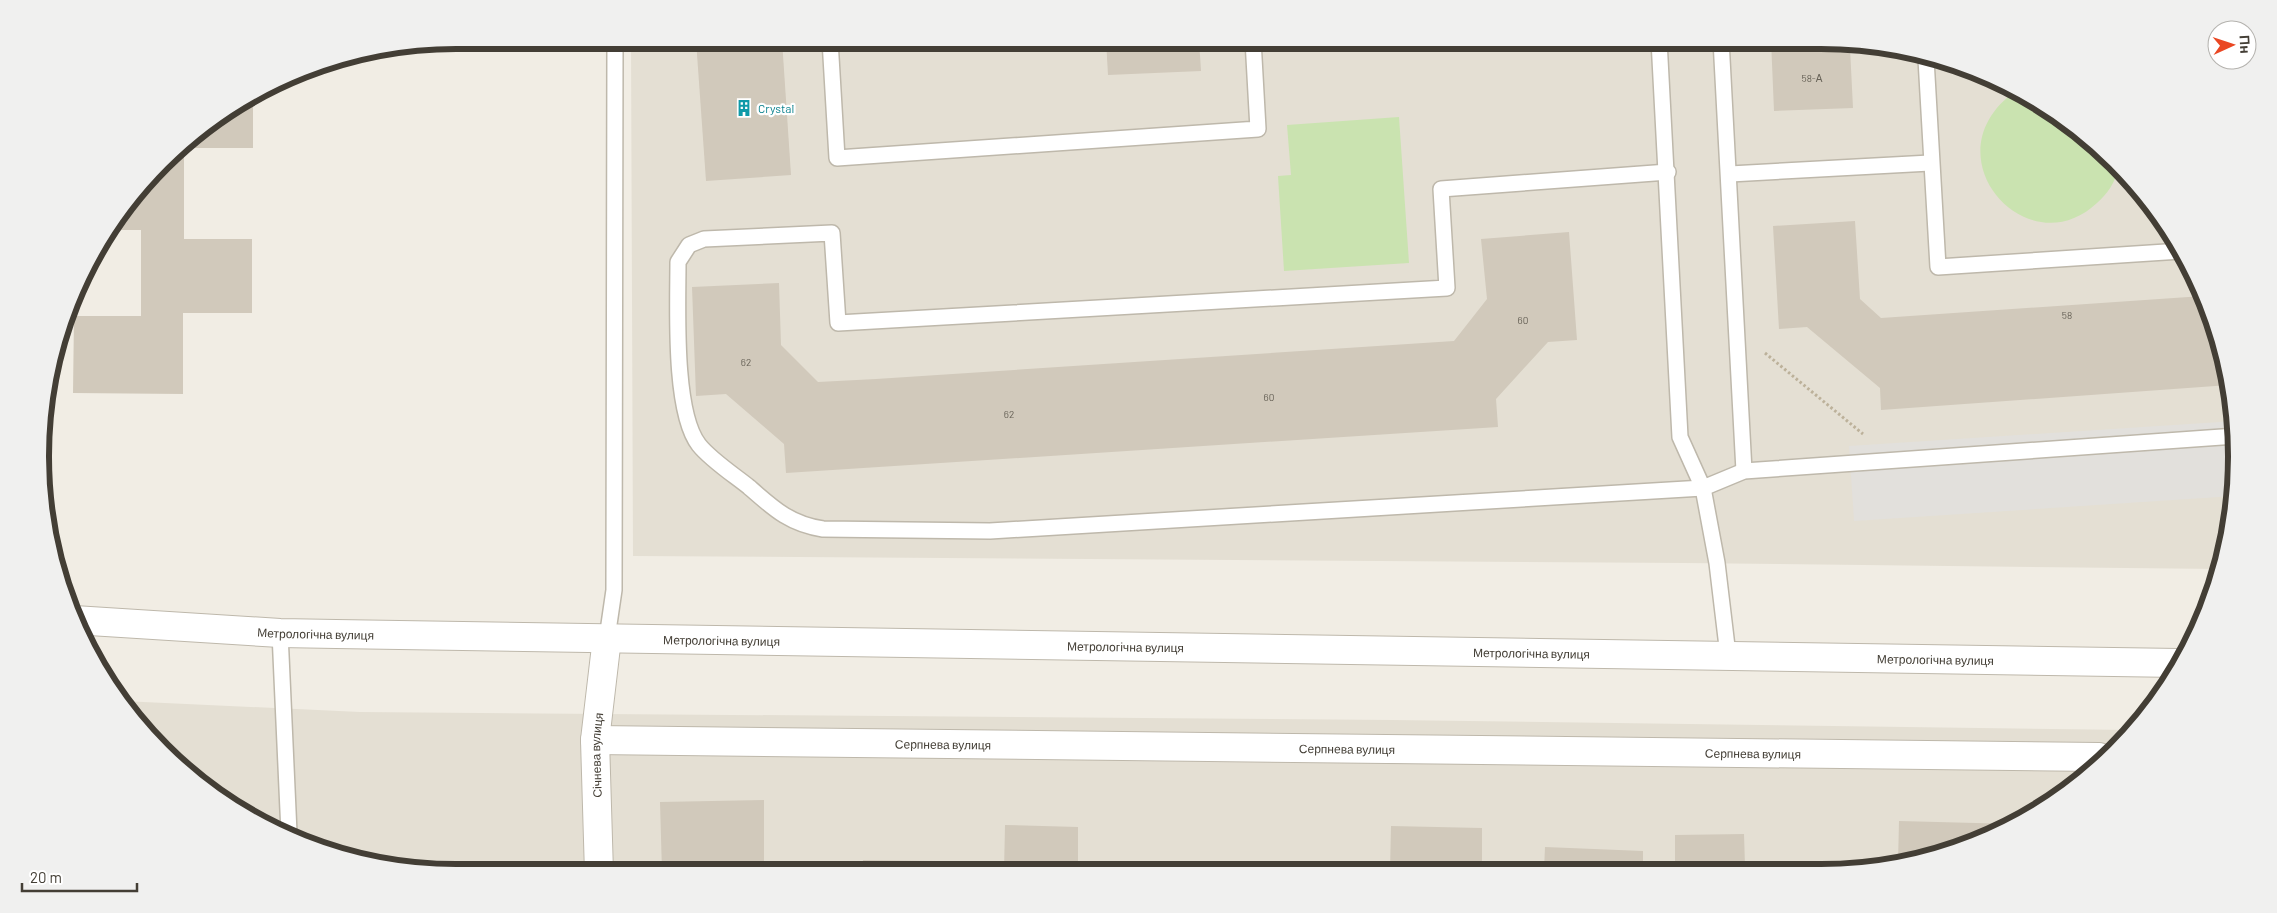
<svg xmlns="http://www.w3.org/2000/svg" width="2277" height="913" font-family="Barlow,sans-serif">
  <rect width="100%" height="100%" fill="#f1ede4"/>
  <g fill="#e4dfd3">
    <polygon points="631,40 1820,40 1954,62 2028,96 2095,143 2151,203 2194,272 2223,348 2236,429 2233,511 2220,569 1684,563 633,556"/>
    <polygon points="122,701 360,712 1392,720 2130,730 2095,770 2004,830 1875,869 457,873 323,851 203,787"/>
  </g>
  <g fill="#cae3b0">
    <path d="M2017 90 2029 96 2095 143 2118 168C2116 182 2107 194 2097 203 2027 269 1925 154 2017 90Z"/>
    <polygon points="1399,117 1409,263 1284,271 1278,176 1291,175 1287,125"/>
  </g>
  <polygon fill="#e2e0dc" points="2235,421 2234,496 1854,521 1849,446"/>
  <g fill="#d1c9bb">
    <polygon points="696,40 782,40 791,175 706,181"/>
    <polygon points="953,40 997,40 997,48 953,50"/>
    <polygon points="1106,40 1199,40 1201,71 1108,75"/>
    <polygon points="1499,40 1598,40 1599,45 1500,52"/>
    <polygon points="1771,40 1820,40 1852,45 1850,48 1853,108 1774,111"/>
    <polygon points="253,94 253,148 184,148 184,239 252,239 252,313 183,313 183,394 73,393 74,316 141,316 141,230 111,230 182,143"/>
    <polygon points="1855,221 1860,299 1881,318 2203,296 2223,348 2229,385 1881,410 1880,388 1807,327 1779,329 1773,226"/>
    <polygon points="1569,232 1577,340 1548,342 1496,399 1498,427 786,473 784,444 726,394 696,396 692,287 779,283 781,345 818,382 876,379 1454,341 1487,299 1481,239"/>
    <polygon points="764,800 764,872 662,872 660,802"/>
    <polygon points="1899,821 2014,824 2004,830 1898,863"/>
    <polygon points="1005,825 1078,827 1078,871 1004,872"/>
    <polygon points="1391,826 1482,828 1482,870 1390,871"/>
    <polygon points="1744,834 1745,866 1770,866 1770,870 1675,870 1675,835"/>
    <polygon points="1545,847 1643,851 1643,870 1544,870"/>
    <polygon points="863,860 936,861 936,872 862,872"/>
  </g>
  <g fill="none" stroke-linecap="round" stroke-linejoin="round">
    <g stroke="#beb8ab" stroke-width="18">
      <g id="service">
        <polyline points="830,40 837,158 1258,129 1253,40"/>
        <polyline points="1659,40 1680,437 1703,488 1717,563 1728,655"/>
        <polyline points="1721,40 1744,471"/>
        <polyline points="1933,59 1926,59 1938,267 2181,251"/>
        <path d="M1668 172 1441 189 1447 288 838 323 832 233 704 239 689 245 678 262C678 306 673 412 699 445 711 460 734 475 749 487 774 509 790 524 823 529L990 531 1703 488 1744 471 2236 436"/>
        <polyline points="1730,174 1930,163"/>
        <polyline points="280,633 289,833"/>
        <polyline points="607,638 614,590 615,40"/>
      </g>
    </g>
    <g stroke="#beb8ab" stroke-width="30">
      <g id="minor">
        <path id="s1" d="M595 740 2099 757 2104 759"/>
        <path id="s2" d="M599 873 595 740 607 638"/>
      </g>
    </g>
    <g stroke="#beb8ab" stroke-width="30">
      <g id="tertiary">
        <path id="s3" d="M74 620 280 633 336 634 2179 663"/>
      </g>
    </g>
    <polyline stroke="#bcb19a" stroke-width="3" stroke-dasharray="2.5 2.5" stroke-linecap="butt" points="1765,353 1863,434"/>
    <use href="#service" stroke="#fff" stroke-width="15"/>
    <use href="#minor" stroke="#fff" stroke-width="28"/>
    <use href="#tertiary" stroke="#fff" stroke-width="28"/>
  </g>
  <defs>
    <g id="building-bare" transform="scale(1.35)"><path d="M-4-6H4V6H1V3H-1V6H-4ZM-2.5-4.3h1.7v1.8h-1.7ZM.8-4.3h1.7v1.8H.8ZM-2.5-1h1.7V.8h-1.7ZM.8-1h1.7V.8H.8Z" fill="#0f9aa8" stroke="#fff" stroke-width="2.5" paint-order="stroke"/></g>
  </defs>
  <g fill-rule="evenodd">
    <use href="#building-bare" x="744" y="108"/>
  </g>
  <g text-anchor="middle" dominant-baseline="central" stroke-width="4.5" stroke-linejoin="round" paint-order="stroke">
    <g font-size="10" fill="#666156">
      <text x="1812" y="78">58-А</text>
      <text x="2067" y="315">58</text>
      <text x="1523" y="320">60</text>
      <text x="746" y="362">62</text>
      <text x="1269" y="397">60</text>
      <text x="1009" y="414">62</text>
    </g>
    <g font-size="12" fill="#0d838f" stroke="#fff" text-anchor="start">
      <text x="758" y="108">Crystal</text>
    </g>
    <g font-size="12" fill="#433e35" stroke="#fff">
      <text stroke="none"><textPath href="#s3" startOffset="242">Метрологічна вулиця</textPath></text>
      <text stroke="none"><textPath href="#s3" startOffset="648">Метрологічна вулиця</textPath></text>
      <text stroke="none"><textPath href="#s3" startOffset="1052">Метрологічна вулиця</textPath></text>
      <text stroke="none"><textPath href="#s3" startOffset="1458">Метрологічна вулиця</textPath></text>
      <text stroke="none"><textPath href="#s3" startOffset="1862">Метрологічна вулиця</textPath></text>
      <text stroke="none"><textPath href="#s1" startOffset="348">Серпнева вулиця</textPath></text>
      <text stroke="none"><textPath href="#s1" startOffset="752">Серпнева вулиця</textPath></text>
      <text stroke="none"><textPath href="#s1" startOffset="1158">Серпнева вулиця</textPath></text>
      <text stroke="none"><textPath href="#s2" startOffset="118">Січнева вулиця</textPath></text>
    </g>
  </g>
  <path d="M0 0H2277V913H0ZM456 49H1821A407 407 0 0 1 2228 456V457A407 407 0 0 1 1821 864H456A407 407 0 0 1 49 457V456A407 407 0 0 1 456 49Z" fill="#f0f0ef" fill-rule="evenodd"/>
  <path fill="none" stroke="#433e35" stroke-width="6" d="M456 49H1821A407 407 0 0 1 2228 456V457A407 407 0 0 1 1821 864H456A407 407 0 0 1 49 457V456A407 407 0 0 1 456 49Z"/>
  <g transform="translate(2232 45) rotate(87)"><circle r="24" fill="#ffffff" stroke="#b4b2ae"/>
  <path d="M0-4L9 19L0 12L-9 19Z" fill="#ea4723"/>
  <text y="-8" font-size="14" font-weight="bold" text-anchor="middle" fill="#433e35">Пн</text>
  </g>
  <path d="M22 883v8h115v-8" fill="none" stroke="#433e35" stroke-width="2.5"/>
  <text x="30" y="883" font-size="15" fill="#433e35" stroke="#ffffff" stroke-width="4" paint-order="stroke">20 m</text>
</svg>
